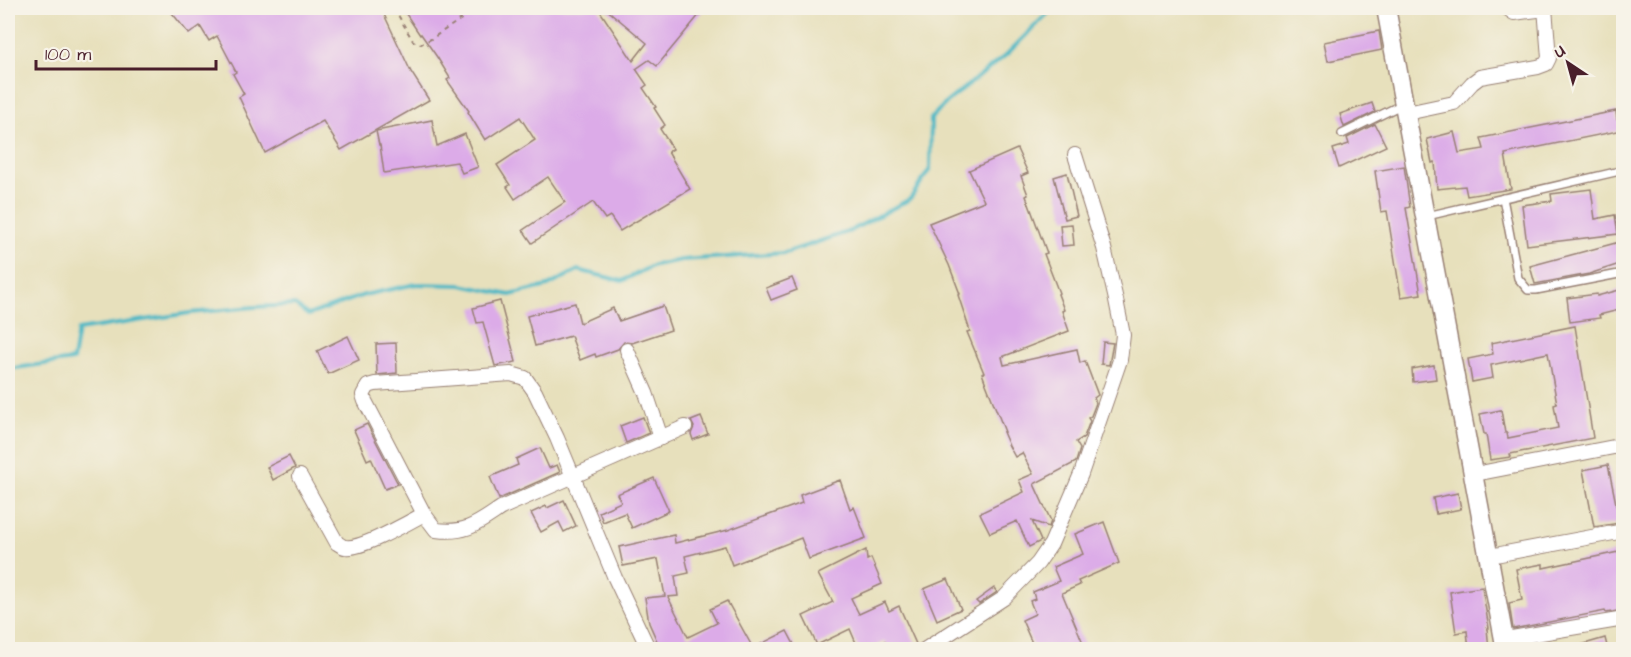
<svg xmlns="http://www.w3.org/2000/svg" width="1631" height="657" font-family="'Architects Daughter',sans-serif">
  <rect width="100%" height="100%" fill="#f7f3e8"/>
  <filter id="ink" filterUnits="userSpaceOnUse"><feTurbulence type="fractalNoise" baseFrequency=".0167" numOctaves="2"/><feDisplacementMap in="SourceGraphic" scale="12" xChannelSelector="R" yChannelSelector="G"/><feConvolveMatrix kernelMatrix="1 2 1 2 8 2 1 2 1" color-interpolation-filters="sRGB"/></filter>
  <filter id="wash" filterUnits="userSpaceOnUse"><feTurbulence type="fractalNoise" baseFrequency=".008" numOctaves="4" result="noise"/><feDisplacementMap in="SourceGraphic" scale="24" xChannelSelector="R" yChannelSelector="G"/><feGaussianBlur stdDeviation="1.35" result="paint"/><feColorMatrix in="noise" values="0 0 0 0 0 0 0 0 0 0 0 0 0 0 0 0 0 1.4 0 .05"/><feComposite in="paint" operator="in"/></filter>
  <g filter="url(#wash)">
    <rect width="100%" height="100%" fill="#e7e0bc"/>
    <g fill="none" stroke-linecap="round" stroke-linejoin="round">
      <polyline stroke="#4bb8c5" stroke-width="4" points="8,369 73,360 78,330 190,313 254,307 295,305 308,315 364,295 416,284 461,285 510,295 548,286 578,270 622,281 654,265 682,260 785,253 850,231 910,199 930,169 931,118 948,101 1006,55 1053,8"/>
    </g>
    <g id="blocks">
      <g fill="#dcabe8">
        <polygon points="168,8 381,8 411,72 429,100 341,150 323,121 265,153 239,97 244,94 233,74 236,72 217,36 209,41 200,26 189,34"/>
        <polygon points="402,8 598,8 633,61 647,43 605,8 705,8 657,66 649,60 636,69 647,85 643,88 656,107 654,108 665,125 660,129 673,149 668,152 690,189 620,231 610,216 605,219 593,202 532,243 523,230 565,202 548,177 515,199 507,187 510,185 497,165 535,140 520,117 485,140 468,112 469,111 447,80 450,78 437,57 421,34 420,35"/>
        <polygon points="1379,31 1382,50 1328,61 1324,42"/>
        <polygon points="1372,103 1375,112 1344,127 1340,114"/>
        <polygon points="1616,111 1617,120 1623,119 1623,130 1505,154 1511,189 1467,196 1465,186 1437,189 1435,162 1432,163 1427,139 1454,132 1459,153 1484,149 1481,138"/>
        <polygon points="432,120 437,146 465,134 478,167 462,173 457,162 384,173 380,145 379,145 376,131"/>
        <polygon points="1375,124 1386,146 1339,168 1333,149 1349,144 1347,138"/>
        <polygon points="1017,149 1028,173 1021,176 1028,195 1026,196 1047,253 1044,254 1059,293 1058,294 1064,310 1062,311 1069,331 1002,357 1004,365 1077,349 1080,363 1085,361 1098,395 1094,398 1096,403 1091,416 1088,418 1090,421 1084,437 1076,442 1080,449 1076,462 1034,484 1051,521 1049,527 1032,521 1041,541 1029,547 1017,521 990,533 980,513 1024,492 1019,480 1033,474 1022,453 1015,457 1009,446 1003,432 1005,432 986,384 982,373 984,373 967,332 970,331 958,295 960,294 949,265 929,223 984,201 969,170"/>
        <polygon points="1404,166 1410,207 1406,208 1421,294 1401,297 1387,211 1381,212 1375,171"/>
        <polygon points="1067,173 1077,216 1065,219 1054,177"/>
        <polygon points="1591,189 1595,219 1615,215 1618,234 1527,245 1522,205 1552,201 1551,194"/>
        <polygon points="1072,224 1074,245 1062,246 1060,225"/>
        <polygon points="1623,241 1623,263 1589,274 1535,284 1530,266"/>
        <polygon points="792,278 797,290 771,300 766,288"/>
        <polygon points="1623,289 1623,309 1599,315 1600,318 1570,322 1567,298 1597,294 1597,296"/>
        <polygon points="500,301 516,362 495,366 483,322 477,323 473,308"/>
        <polygon points="575,303 580,323 613,308 619,321 663,306 671,330 632,343 624,342 618,349 596,357 595,354 580,360 571,336 535,346 527,316"/>
        <polygon points="1575,326 1593,438 1510,454 1511,457 1490,460 1486,434 1484,434 1480,414 1501,410 1505,433 1507,433 1508,438 1558,428 1554,405 1557,404 1548,353 1491,365 1493,378 1472,382 1468,359 1493,354 1491,343"/>
        <polygon points="348,336 359,360 328,374 317,351"/>
        <polygon points="1103,342 1113,343 1109,365 1101,364"/>
        <polygon points="396,343 397,373 377,375 376,344"/>
        <polygon points="1434,365 1436,379 1413,382 1412,369"/>
        <polygon points="643,417 649,433 626,443 620,426"/>
        <polygon points="701,417 708,434 693,440 691,434 694,427 691,421"/>
        <polygon points="367,424 398,484 385,489 371,458 367,460 354,430"/>
        <polygon points="540,448 549,468 557,465 560,472 499,499 490,477 518,465 516,459"/>
        <polygon points="289,456 295,468 273,480 267,467"/>
        <polygon points="1608,465 1620,523 1594,527 1583,470"/>
        <polygon points="654,478 669,511 632,528 625,513 603,522 599,512 621,502 617,494"/>
        <polygon points="840,480 850,509 854,507 866,538 809,559 801,538 732,565 725,546 685,556 689,573 675,576 678,596 668,597 688,637 717,623 710,609 727,601 753,648 787,631 797,650 661,650 649,623 645,598 665,596 658,559 623,566 619,547 674,535 675,543 728,530 802,503 800,495"/>
        <polygon points="1458,493 1461,509 1436,514 1433,498"/>
        <polygon points="564,500 576,526 564,532 559,522 541,532 531,513 546,506 547,508"/>
        <polygon points="1104,522 1119,563 1078,581 1080,585 1062,593 1086,650 1035,650 1022,620 1035,614 1030,601 1035,599 1033,592 1059,581 1053,567 1083,554 1075,534"/>
        <polygon points="866,550 867,560 871,558 882,584 851,598 859,614 885,602 889,611 899,606 916,644 904,650 889,650 885,641 868,650 859,650 850,629 817,645 803,616 833,602 818,574"/>
        <polygon points="1623,551 1623,610 1606,613 1605,611 1513,629 1509,603 1522,600 1516,569 1543,564 1543,568"/>
        <polygon points="948,579 961,609 937,620 924,589"/>
        <polygon points="1482,587 1489,628 1487,628 1489,650 1469,650 1467,631 1456,633 1450,592"/>
        <polygon points="994,588 997,592 979,604 976,601"/>
        <polygon points="1605,638 1608,650 1575,650 1574,647"/>
      </g>
    </g>
  </g>
  <g filter="url(#ink)">
    <use href="#blocks" fill-opacity="0" stroke="#988074" stroke-width="1.5"/>
    <g fill="none" stroke-linecap="round" stroke-linejoin="round">
      <g stroke="#988074" stroke-width="10">
        <g id="lane">
          <polyline points="1342,134 1403,104"/>
          <polyline points="1503,198 1518,278 1528,290 1536,290 1624,273"/>
          <polyline points="1427,216 1624,170"/>
        </g>
      </g>
      <g stroke="#988074" stroke-width="16">
        <g id="street">
          <polyline points="1507,8 1514,13 1545,9"/>
          <polyline points="1407,113 1454,103 1472,83 1480,77 1538,67 1546,64 1549,58 1545,8"/>
          <polyline points="627,350 646,393 661,438"/>
          <polyline points="1475,474 1624,445"/>
          <path d="M300 476 337 543C339 544 343 547 345 547 361 550 409 522 424 514L365 401 363 395 368 386 375 384 511 374 525 378 535 392 557 438 615 578 649 650"/>
          <path d="M424 514 436 530C466 534 477 524 501 508L685 427"/>
          <polyline points="1490,556 1624,531"/>
          <polyline points="1506,639 1624,619"/>
          <polyline points="924,650 1004,598 1038,563 1051,544 1081,474 1120,360 1123,335 1116,300 1104,248 1075,155"/>
        </g>
      </g>
      <g stroke="#988074" stroke-width="21">
        <polyline id="secondary" points="1386,8 1506,650"/>
      </g>
      <polyline stroke="#988074" stroke-width="2" stroke-dasharray="4.5 4.5" stroke-linecap="butt" points="394,8 413,41 421,44 431,39 478,8"/>
      <use href="#lane" stroke="#fff" stroke-width="7"/>
      <use href="#street" stroke="#fff" stroke-width="14"/>
      <use href="#secondary" stroke="#fff" stroke-width="18"/>
    </g>
  </g>
  <rect width="1631" height="657" fill="none" stroke="#f7f3e8" stroke-width="30"/>
  <g transform="translate(1568 63) rotate(324)" stroke="#f7f3e8" stroke-width="4.5" paint-order="stroke">
  <path d="M0-4.5L10 22L0 15L-10 22Z" fill="#4a1f2b"/>
  <text y="-9" font-size="16" font-weight="bold" text-anchor="middle" fill="#4a1f2b">U</text>
  </g>
  <path d="M36 60v9h180v-9" fill="none" stroke="#4a1f2b" stroke-width="3"/>
  <text x="45" y="60" font-size="18" fill="#4a1f2b" stroke="#f7f3e8" stroke-width="4.5" paint-order="stroke">100 m</text>
</svg>
